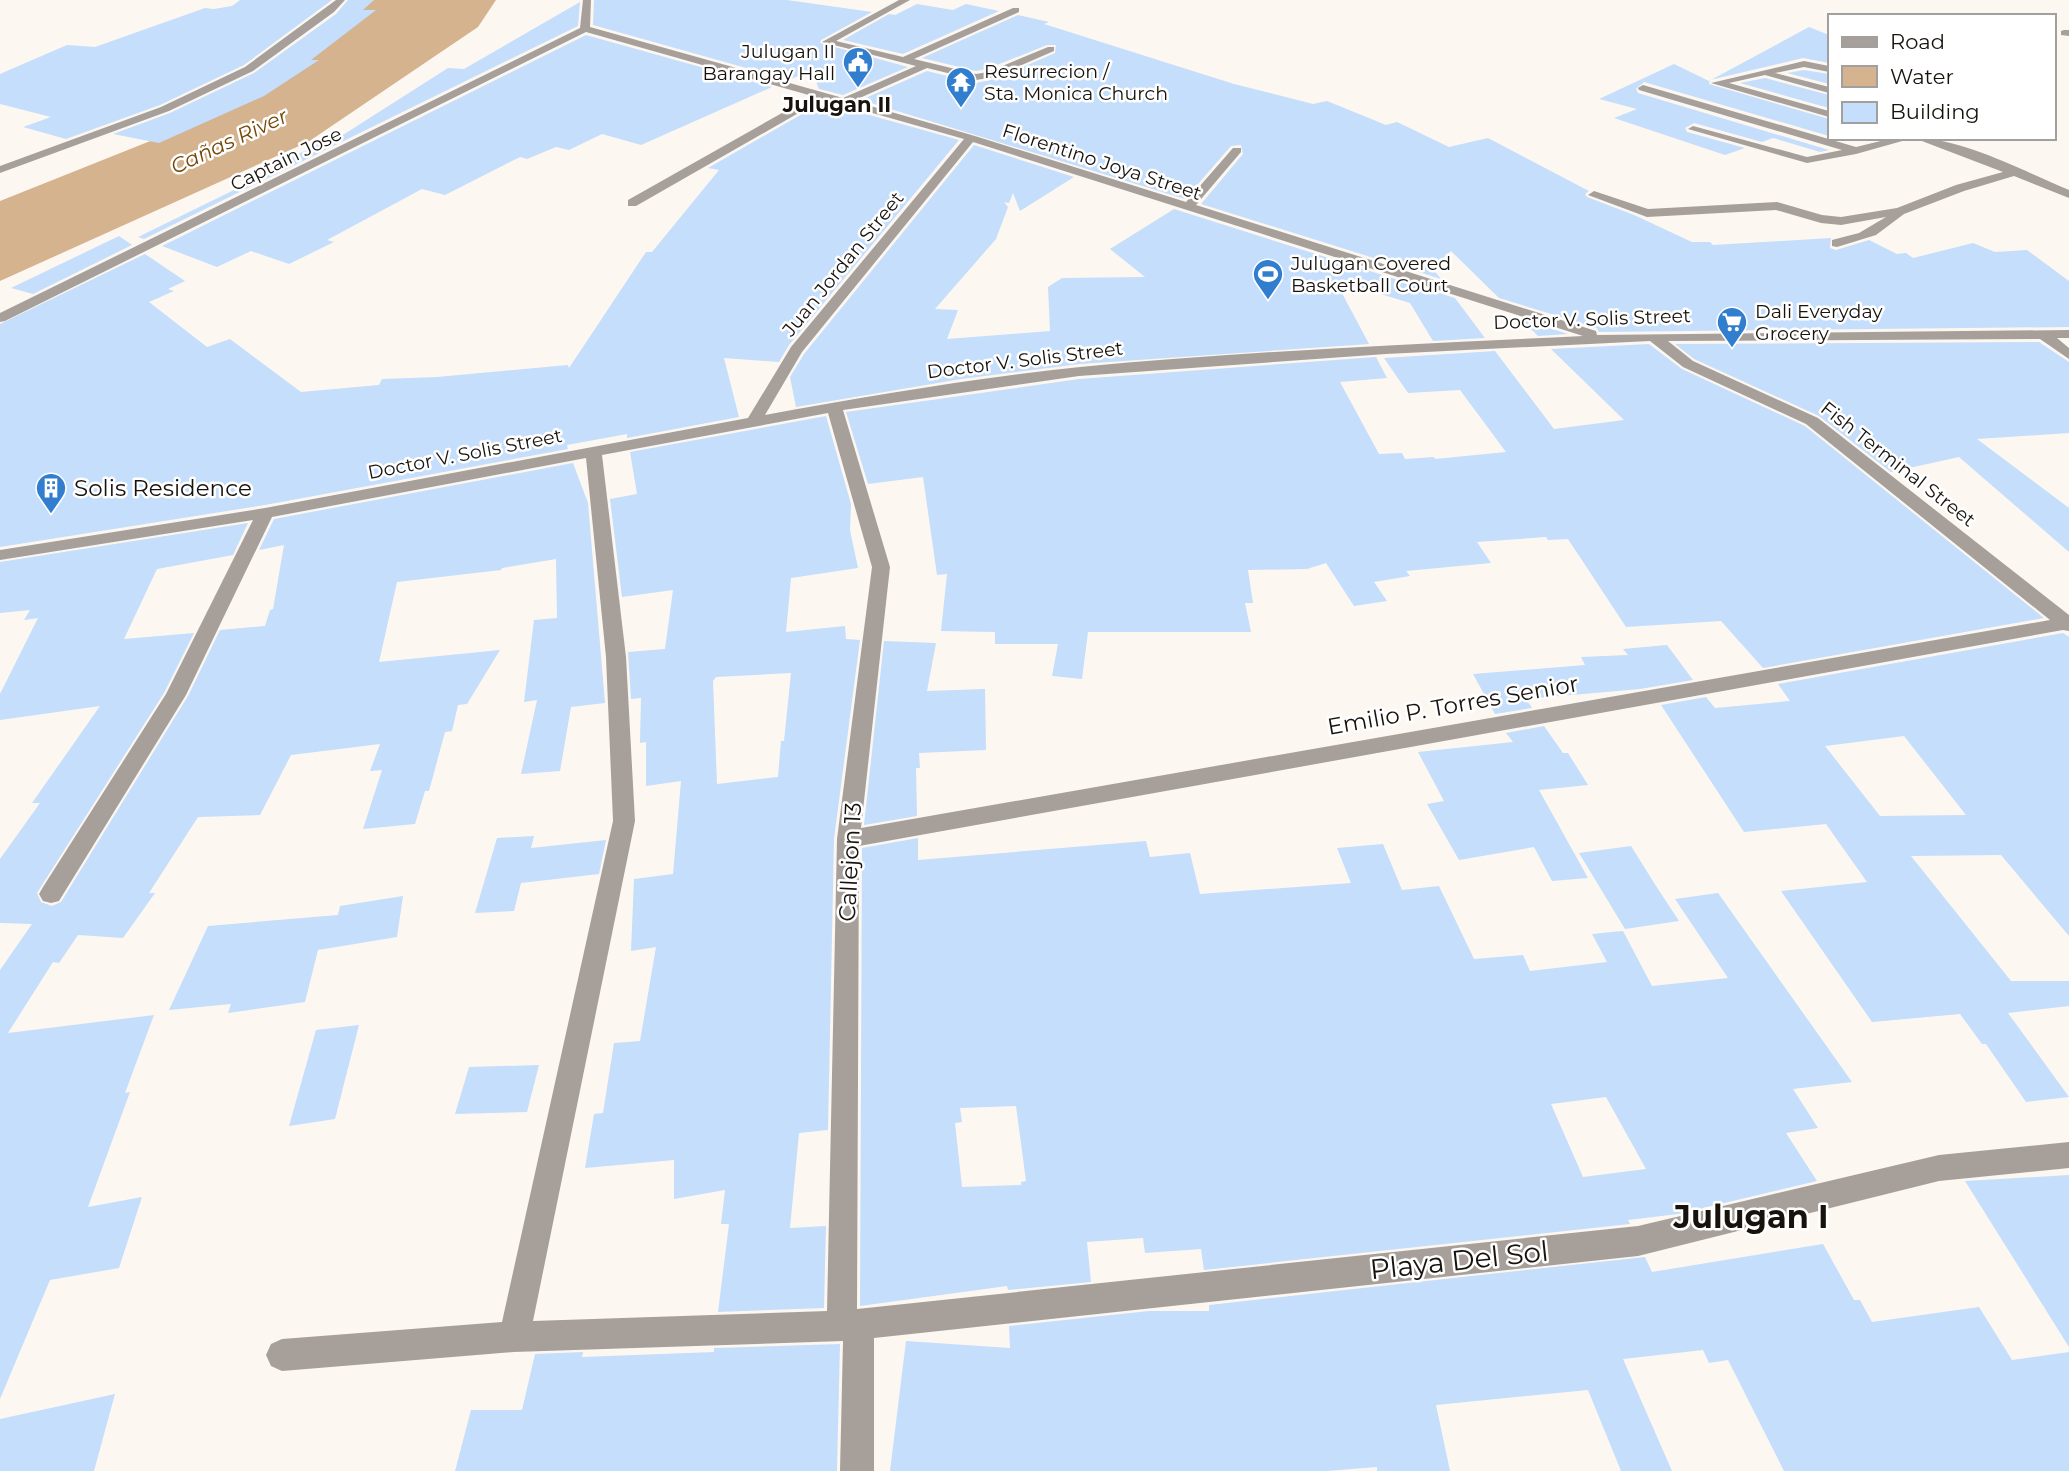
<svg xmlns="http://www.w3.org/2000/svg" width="2069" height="1471" font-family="Montserrat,sans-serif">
  <rect width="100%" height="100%" fill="#fdf7f1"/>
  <polygon fill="#d5b38f" points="366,0 496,0 478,27 308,142 0,281 0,201 233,108"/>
  <g fill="#c4defc" fill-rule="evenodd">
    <polygon points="240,0 332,0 244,65 160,105 66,139 23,127 51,117 0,104 0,74 67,45 95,47 205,8 214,9 232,6"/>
    <polygon points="348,0 374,0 363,10 376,10 311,60 319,60 264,96 159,143 113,134 170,113 254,73 336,14"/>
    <polygon points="594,0 787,0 872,12 821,40 820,43 908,67 843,95 819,89 811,70 789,80 593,25"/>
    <polygon points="580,2 578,26 144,239 138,237 269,173 263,172 328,139 335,140 448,68 464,69"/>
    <polygon points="917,4 953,10 966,4 999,11 903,54 843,40 889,14 895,15"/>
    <polygon points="1018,15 1049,22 1044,24 1234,84 1313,104 1327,101 1386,125 1397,122 1449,147 1488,138 1589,191 1585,194 1587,197 1634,215 1692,242 1710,242 1713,245 1831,238 1830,248 1836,250 1869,240 1897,254 1906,253 1913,258 1973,243 1995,252 2027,250 2069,281 2069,327 1599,332 1597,328 1499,298 1451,251 1432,268 1441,279 1201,204 1243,154 1241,145 1231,146 1185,199 861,100 927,71 976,83 995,79 1055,53 1056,45 1047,45 987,69 976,71 922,58"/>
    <polygon points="1809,27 1829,35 1829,63 1803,58 1710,80 1709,84 1829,119 1829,136 1644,82 1636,89 1638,93 1829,150 1820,152 1773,138 1762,142 1694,123 1685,128 1687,132 1745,148 1725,155 1614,118 1637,109 1599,99 1674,64 1709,81"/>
    <polygon points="586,35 772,87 641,145 602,134 569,150 556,147 527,159 520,157 445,195 422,189 327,240 334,242 289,264 251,251 217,267 162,246"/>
    <polygon points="1804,70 1829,74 1829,84 1787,73"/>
    <polygon points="1765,78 1829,95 1829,108 1740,83"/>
    <polygon points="823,102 959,140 789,345 779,362 724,358 739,417 627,438 627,434 567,445 568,449 265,505 0,547 0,324 145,254 185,281 168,289 174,291 149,302 207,347 230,339 301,392 379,385 382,379 437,377 568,365 569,368 646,252 652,252 719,170 708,168"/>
    <polygon points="974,145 1074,177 1020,211 1013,193 1009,203 1004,202 1008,207 996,239 935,309 958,310 947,339 1050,331 1048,287 1062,278 1145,277 1110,249 1174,209 1455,298 1485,338 1433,341 1410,303 1335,280 1369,344 1080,364 961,379 796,407 790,377 804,354"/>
    <polygon points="119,236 132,245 33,294 11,288"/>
    <polygon points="1521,319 1568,334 1538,336"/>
    <polygon points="2039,342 2069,362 2069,433 1977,439 2069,508 2069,552 1959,457 1891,472 1819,416 1694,359 1675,344"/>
    <polygon points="1649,344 1682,369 1805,426 2044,618 1763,668 1721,621 1626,627 1568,539 1548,540 1546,537 1477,542 1491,563 1406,571 1410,576 1374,582 1387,601 1354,606 1326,563 1307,569 1248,570 1253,603 1245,603 1251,632 1088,632 1082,679 1052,676 1058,644 995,644 995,632 941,631 947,574 937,575 923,477 868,484 846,412 1079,379 1376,357 1387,378 1340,382 1379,454 1402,453 1405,459 1434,457 1435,459 1506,452 1460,390 1408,393 1384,358 1495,351 1554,429 1624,420 1551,349"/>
    <path d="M826 416 851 504 850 530 858 568 791 578 786 632 845 626 846 639 860 640 834 839 828 1130 799 1133 790 1228 826 1226 824 1308 718 1312 729 1224H721L725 1190 674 1199V1160L585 1168 594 1114 603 1113 614 1043 640 1041 656 947 631 951 634 879 673 874 681 781 646 786V742L640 743 641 698 631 699 628 652 665 649 673 590 622 597 610 499 637 494 630 452ZM791 673 784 741H781L778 777 717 784 713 681 716 677Z"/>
    <polygon points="573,463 588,503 605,703 571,707 560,771 521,774 537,700 524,702 534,620 557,618 556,559 502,568 501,570 397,582 379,662 500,650 467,704 458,705 452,731 445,732 429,791 425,791 415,824 363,829 382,770 370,771 380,744 291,755 260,815 198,817 149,893 155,893 123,938 78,935 59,963 53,962 8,1033 154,1015 125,1093 130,1092 88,1207 142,1197 119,1268 50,1280 0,1399 0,970 32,924 0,923 0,859 40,803 32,803 100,706 0,720 0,694 38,618 24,620 30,610 0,613 0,562 248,523 233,555 157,569 124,639 194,633 164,693 37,893 41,902 52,906 61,902 188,696 220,630 265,626 270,610 273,609 284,545 259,550 274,519"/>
    <path d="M2063 633 2069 637V936L2001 855 1911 856 2011 981H2069V1006L2008 1013 2069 1097 2026 1102 1986 1044H1982L1960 1014 1872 1022 1781 891 1867 882 1826 824 1744 832 1661 705 1706 697 1715 708 1790 701 1778 684ZM1904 736 1966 815 1880 816 1825 746Z"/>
    <polygon points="884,641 936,643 927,691 985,689 986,750 919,753 920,768 916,768 917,816 864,825"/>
    <polygon points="1667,645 1693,680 1640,689 1526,699 1532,708 1495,714 1473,674 1585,665 1581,657 1628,655 1623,649"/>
    <polygon points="1544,726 1563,753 1568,753 1588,785 1539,790 1588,878 1552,881 1534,847 1459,860 1427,804 1444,801 1418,752 1513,742 1506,733"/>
    <polygon points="534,836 531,848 606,840 599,874 521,883 514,911 475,913 497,838"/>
    <path d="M918 838V860L1146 841 1150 857 1190 853 1200 894 1351 883 1337 848 1383 844 1402 890 1439 886 1474 959 1523 955 1530 971 1607 962 1592 934 1623 931 1652 986 1728 978 1675 899 1718 893 1852 1082 1793 1089 1818 1128 1786 1133 1817 1181 1678 1214 1628 1220 1630 1224 1204 1270 1201 1249 1145 1253 1143 1238 1087 1242 1091 1282 1008 1290 1007 1286 860 1306 862 848ZM1606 1097 1646 1169 1583 1177 1551 1104ZM1016 1106 1026 1181 1021 1182V1185L962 1187 955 1123 962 1122 960 1108Z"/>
    <polygon points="1631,846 1656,886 1679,921 1625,929 1579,853"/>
    <polygon points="403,896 397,937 318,950 305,1002 228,1013 231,1004 169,1010 208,926 338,915 340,906"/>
    <polygon points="359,1025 335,1119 289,1126 316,1030"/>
    <polygon points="539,1065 527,1112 455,1114 469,1067"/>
    <polygon points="2069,1175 2069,1347 1965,1181"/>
    <polygon points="1823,1244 1854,1300 1860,1300 1872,1322 1979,1307 2012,1360 2069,1352 2069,1471 1784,1471 1728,1360 1709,1363 1703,1350 1623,1359 1672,1471 1621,1471 1588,1390 1436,1405 1450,1471 1377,1471 1377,1467 1327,1471 890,1471 906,1341 1010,1348 1009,1326 1149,1311 1209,1311 1209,1305 1645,1257 1652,1272"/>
    <polygon points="840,1344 837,1471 455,1471 471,1410 522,1410 535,1354 583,1352 582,1357 714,1352 714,1348"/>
    <polygon points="115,1394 94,1471 0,1471 0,1419"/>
  </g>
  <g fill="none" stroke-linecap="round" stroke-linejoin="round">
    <g fill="#a7a09a" fill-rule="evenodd">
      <polygon points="336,0 345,0 334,12 253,71 169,111 0,173 0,166 161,107 245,67"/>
      <path d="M583 0H591L590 27 843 98 916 66 822 42 899 0H910L836 41 903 57 1013 8H1019V12L914 59 976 74 988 72 1048 47H1054V51L994 77 976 80 927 68 853 101 975 136 1186 202 1233 148H1241V152L1196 205 1596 331 1597 335 2069 330V338H2057L2069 348V359L2040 339 1668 341 1693 361 1818 418 2069 615V631L2063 630 859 846 857 1309 1638 1226 1939 1155 2069 1142V1168L1939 1181 1638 1256 874 1338V1471H840L843 1341 514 1352 282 1371 271 1366 266 1355 271 1344 282 1339 502 1322 613 821 606 657 586 458 272 517 186 695 59 901 51 903 43 901 39 894 43 887 166 694 253 520 0 560V550L265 508 748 418 791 347 964 139 823 99 636 206H628V200L812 96 586 32 5 321 0 322V313L580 28ZM973 142 1583 336C1415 344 1247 351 1080 367 976 378 868 396 765 415L802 352ZM1650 341 1683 367 1806 424 2050 620 861 828 890 567 843 410 1079 376 1386 354ZM828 413 872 567 837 839 827 1311 533 1321 635 821 626 657 602 455Z"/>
      <polygon points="2064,30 2069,30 2069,36 2061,35 2061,31"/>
      <polygon points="1804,61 1829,66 1829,72 1804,67 1775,73 1829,87 1829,93 1765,75 1729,83 1829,111 1829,117 1711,83"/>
      <polygon points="1643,85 1856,147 1893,138 1913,138 1856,154 1807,163 1688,129 1693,126 1807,157 1842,150 1639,90 1638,88"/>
      <path d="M1914 138C1963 138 2023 171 2069 190V198L2014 176 1964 191 1904 214 1876 235 1837 247 1832 246V240L1859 233 1886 217 1841 225 1821 223 1776 210 1647 217 1588 195 1594 191 1648 209 1777 202 1822 215 1841 217 1897 208 1956 185 2003 172Z"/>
    </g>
  </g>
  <defs>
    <g id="civic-pin" transform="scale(1.575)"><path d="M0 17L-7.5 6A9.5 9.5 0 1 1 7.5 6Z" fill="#317ece" stroke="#fff"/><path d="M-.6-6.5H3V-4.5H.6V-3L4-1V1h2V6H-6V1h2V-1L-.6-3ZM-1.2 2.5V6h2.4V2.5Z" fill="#fff"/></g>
    <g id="temple-pin" transform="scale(1.575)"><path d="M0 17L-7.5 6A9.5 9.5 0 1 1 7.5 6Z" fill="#317ece" stroke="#fff"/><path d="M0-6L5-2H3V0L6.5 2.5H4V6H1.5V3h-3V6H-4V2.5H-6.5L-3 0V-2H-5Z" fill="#fff"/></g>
    <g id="stadium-pin" transform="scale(1.575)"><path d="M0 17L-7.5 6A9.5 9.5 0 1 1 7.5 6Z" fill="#317ece" stroke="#fff"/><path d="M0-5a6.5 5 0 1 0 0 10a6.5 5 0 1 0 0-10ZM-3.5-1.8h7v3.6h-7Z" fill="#fff"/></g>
    <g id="supermarket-pin" transform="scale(1.575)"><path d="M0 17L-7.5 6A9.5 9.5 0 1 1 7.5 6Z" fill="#317ece" stroke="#fff"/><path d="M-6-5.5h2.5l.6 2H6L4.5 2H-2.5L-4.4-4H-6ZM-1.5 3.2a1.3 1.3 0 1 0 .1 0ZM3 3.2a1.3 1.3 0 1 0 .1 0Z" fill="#fff"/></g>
    <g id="building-pin" transform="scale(1.575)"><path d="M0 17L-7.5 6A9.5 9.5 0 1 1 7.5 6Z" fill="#317ece" stroke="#fff"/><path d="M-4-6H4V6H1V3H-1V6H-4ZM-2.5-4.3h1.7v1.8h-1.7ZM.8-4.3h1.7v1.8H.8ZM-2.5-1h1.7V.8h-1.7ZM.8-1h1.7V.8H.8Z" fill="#fff"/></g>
  </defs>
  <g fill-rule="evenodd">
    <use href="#civic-pin" x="858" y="62"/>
    <use href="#temple-pin" x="961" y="82"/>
    <use href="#stadium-pin" x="1268" y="274"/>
    <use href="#supermarket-pin" x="1732" y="322"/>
    <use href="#building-pin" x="51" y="488"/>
  </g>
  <g text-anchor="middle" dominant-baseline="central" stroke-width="5" stroke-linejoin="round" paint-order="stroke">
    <g font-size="19" fill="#17120c" stroke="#fff" text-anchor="start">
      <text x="835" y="51" text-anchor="end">Julugan II<tspan x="835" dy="22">Barangay Hall</tspan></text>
      <text x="984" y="71">Resurrecion /<tspan x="984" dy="22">Sta. Monica Church</tspan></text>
      <text x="1291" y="263">Julugan Covered<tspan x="1291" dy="22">Basketball Court</tspan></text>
      <text x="1755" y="311">Dali Everyday<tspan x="1755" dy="22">Grocery</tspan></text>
    </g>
    <g font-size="19" fill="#17120c" stroke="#fff">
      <text transform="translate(286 159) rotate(-26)">Captain Jose</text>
      <text transform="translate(1102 162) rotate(18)">Florentino Joya Street</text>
      <text transform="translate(843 264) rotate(-51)">Juan Jordan Street</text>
      <text transform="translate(1592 319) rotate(-2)">Doctor V. Solis Street</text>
      <text transform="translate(1025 360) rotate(-7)">Doctor V. Solis Street</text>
      <text transform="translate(465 454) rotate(-11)">Doctor V. Solis Street</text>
      <text transform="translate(1898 464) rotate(38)">Fish Terminal Street</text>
    </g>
    <g font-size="21" font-weight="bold" fill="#17120c" stroke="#fff">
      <text x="837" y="104">Julugan II</text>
    </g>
    <g font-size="21" font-style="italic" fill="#744808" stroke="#fff">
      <text transform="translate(229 141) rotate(-25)">Cañas River</text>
    </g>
    <g font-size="23" fill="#17120c" stroke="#fff" text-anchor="start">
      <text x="74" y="488">Solis Residence</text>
    </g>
    <g font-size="23" fill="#17120c" stroke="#fff">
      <text transform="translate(1453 705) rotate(-10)">Emilio P. Torres Senior</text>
      <text transform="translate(850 862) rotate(-87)">Callejon 13</text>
    </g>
    <g font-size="28" fill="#17120c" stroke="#fff">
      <text transform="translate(1459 1260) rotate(-6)">Playa Del Sol</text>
    </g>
    <g font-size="32" font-weight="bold" fill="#17120c" stroke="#fff">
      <text x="1751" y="1216">Julugan I</text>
    </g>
  </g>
  <rect x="1828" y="14" width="228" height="126" fill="#ffffff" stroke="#a2a09e" stroke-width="2"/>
  <rect x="1842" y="37" width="35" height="10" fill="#a7a09a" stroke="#a2a09e" stroke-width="2"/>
  <text x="1890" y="49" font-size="21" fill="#17120c">Road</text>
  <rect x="1842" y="66" width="35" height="21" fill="#d5b38f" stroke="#a2a09e" stroke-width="2"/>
  <text x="1890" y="84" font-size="21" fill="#17120c">Water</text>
  <rect x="1842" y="102" width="35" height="21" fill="#c4defc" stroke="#a2a09e" stroke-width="2"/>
  <text x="1890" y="119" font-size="21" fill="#17120c">Building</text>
</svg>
